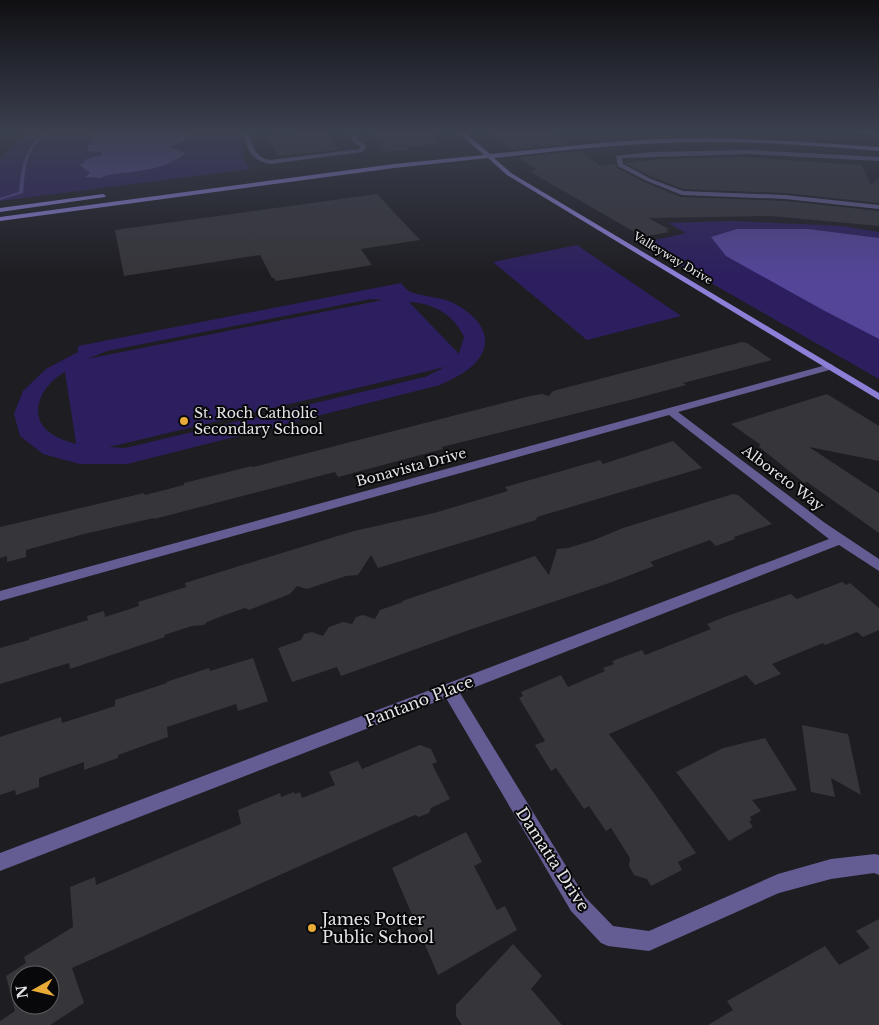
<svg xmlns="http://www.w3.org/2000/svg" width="879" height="1025" font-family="'Libre Baskerville',serif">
  <rect width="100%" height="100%" fill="#1e1d22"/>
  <g fill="#2d1f5f" fill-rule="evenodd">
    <polygon points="28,131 238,131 245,161 251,169 0,201 0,159 20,136"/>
    <polygon points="733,221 842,226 879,232 879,379 641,243 686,233 668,223"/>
    <polygon points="577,245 681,316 587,340 493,262"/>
    <path d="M401 283C403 286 406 289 409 291 414 295 438 297 446 300 468 308 497 331 480 357 471 371 454 378 440 385L127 464H80L43 454 20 436 14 414 23 391 46 369 78 352V346ZM371 299 383 300 87 359 107 351ZM409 302C434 303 454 315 464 337L459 354ZM445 367 425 377 125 448 109 447ZM65 372 76 443V444C65 441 51 436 44 427 28 408 47 381 65 372Z"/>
  </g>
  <g fill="#544598">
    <path d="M97 131H190L187 139 170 147 186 153C164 171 136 171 108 175L100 178 85 177 90 173 80 165 87 159 102 155 101 152 88 151 87 147Z"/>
    <polygon points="737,229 808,229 879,238 879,339 823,310 726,256 711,237"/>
  </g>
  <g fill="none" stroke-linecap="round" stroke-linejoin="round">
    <path fill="#544598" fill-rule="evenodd" d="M46 131H49C25 152 26 163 23 193L0 200V198L19 192C22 166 23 149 46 131Z"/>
  </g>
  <g fill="#36353a" fill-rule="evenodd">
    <polygon points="327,131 339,150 277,156 268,136"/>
    <polygon points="369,131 436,131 437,144 407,147 409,150 386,152"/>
    <polygon points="487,131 551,131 570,144 511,150"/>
    <polygon points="579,151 601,166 616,164 617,168 646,183 681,197 785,201 879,211 879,226 771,216 648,218 669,229 666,230 669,232 643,237 529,171 536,170 519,157"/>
    <polygon points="741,157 862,165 871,185 879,177 879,203 785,193 683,189 652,177 625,163 661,159"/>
    <polygon points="377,194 420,240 361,249 372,265 276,281 274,278 272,278 260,255 124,276 115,230"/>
    <polygon points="742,342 747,343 772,360 683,383 686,385 638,398 442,447 443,449 338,477 335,472 154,519 154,518 84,534 26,550 26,557 7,562 7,556 0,558 0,527 144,493 145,495 184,485 184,483 252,466 253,467 530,396 542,394 549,396 553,391"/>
    <polygon points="827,394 879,426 879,461 809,447 879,493 879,533 807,482 804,483 758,446 761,445 731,424"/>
    <polygon points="673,441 702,468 537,517 536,520 378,568 371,555 358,575 346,576 307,589 297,586 290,594 249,610 245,608 222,616 207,622 204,625 192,626 164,635 165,637 70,669 69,663 0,684 0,648 29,640 29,638 88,620 87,616 104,611 105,617 139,606 138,602 186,587 185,583 236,567 354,531 434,513 508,491 505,487 600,460 603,464"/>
    <polygon points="733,494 738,495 772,524 734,537 735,539 716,546 710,540 650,562 654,566 612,582 472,629 341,676 337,667 292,682 278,648 301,640 304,634 312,632 323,636 329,627 343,622 352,624 356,617 363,615 375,619 380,610 403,602 402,601 535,556 549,575 557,549 568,548 594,540 623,528"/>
    <polygon points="842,582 846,585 850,583 879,608 879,630 863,637 857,632 825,645 823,643 772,664 781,674 755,685 746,675 609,734 649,786 696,853 678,862 682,870 651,886 647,879 634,875 629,866 630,858 611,828 606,831 589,806 584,809 556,768 551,771 535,745 545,741 519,698 523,696 521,692 561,675 568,687 605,671 603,668 614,664 612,661 642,650 645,655 711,629 707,624 727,616 791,594 797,599"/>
    <polygon points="253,658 268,701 238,711 236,704 167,727 168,737 118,755 118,758 84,770 84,762 39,778 39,787 16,795 15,790 0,795 0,737 61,717 62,723 115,706 115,700 167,683 166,682 209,668 210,671"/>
    <polygon points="802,725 848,734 861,795 831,778 835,797 811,792"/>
    <polygon points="765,738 797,790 752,800 761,811 750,817 752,820 749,821 753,827 729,841 676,772 723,748"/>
    <path d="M420 745 431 749 437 762 432 764 450 799 431 808 429 813 419 817 415 815 387 827 72 968 84 1003 50 1025H0V1021L15 1011 6 976 26 963 24 957 73 927 70 887 95 877 96 885 241 824 238 810 280 793 281 797 294 792 295 794 300 792 302 798 335 785 329 772 358 761 362 769ZM20 975H50V1005H20Z"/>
    <polygon points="466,832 482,862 474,866 497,910 505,906 517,930 438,975 392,868"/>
    <polygon points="879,919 879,1025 708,1025 733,1010 727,1001 825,946 839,965 870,948 856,931"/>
    <polygon points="513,944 542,976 531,989 562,1025 462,1025 456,1016 456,1005"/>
  </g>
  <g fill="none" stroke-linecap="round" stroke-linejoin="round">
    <g fill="#635d93" fill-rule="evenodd">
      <path d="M244 131H250C251 145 255 158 270 160L360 149 361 147 355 143 346 131H352L359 141 367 146 362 152 270 164C252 161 245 149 244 131Z"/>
      <polygon points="853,131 879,132 879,136 856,133"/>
      <polygon points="749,150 879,157 879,161 749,154 622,158 623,164 651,179 683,191 785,195 879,205 879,209 785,199 682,195 647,181 618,166 616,156 652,152"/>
      <polygon points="830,364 833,365 833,369 678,412 825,523 879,559 879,571 839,545 460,693 585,897 613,926 649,931 778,874 831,859 875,854 879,855 879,875 874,873 831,879 779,893 649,951 608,946 601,943 571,911 446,698 0,871 0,853 829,539 669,415 0,601 0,591"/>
    </g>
    <g fill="#8b7fd7" fill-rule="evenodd">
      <path d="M457 131H463L490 154C562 147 635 138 707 138 765 139 822 143 879 147V151C822 146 765 142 707 142 636 142 565 150 494 158L511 173 879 393V400L507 175 488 158 394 168 0 221V217L394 164 484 155Z"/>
      <polygon points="103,194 106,196 105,197 0,212 0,208"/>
    </g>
  </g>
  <linearGradient id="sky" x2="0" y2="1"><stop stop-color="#101013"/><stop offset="0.48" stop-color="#3b404f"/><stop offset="1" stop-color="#3b404f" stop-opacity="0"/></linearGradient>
  <rect width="879" height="275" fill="url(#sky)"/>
  <g fill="#e9ab38" stroke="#08080a" stroke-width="2">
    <circle cx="184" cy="421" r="5"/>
    <circle cx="312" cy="928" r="5"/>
  </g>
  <g text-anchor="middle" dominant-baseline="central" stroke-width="4" stroke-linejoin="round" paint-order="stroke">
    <g font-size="11" fill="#e5e5e8" stroke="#08080a">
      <text transform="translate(673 258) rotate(31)">Valleyway Drive</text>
    </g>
    <g font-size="14" fill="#e5e5e8" stroke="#08080a" text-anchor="start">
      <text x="194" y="413">St. Roch Catholic<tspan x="194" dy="16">Secondary School</tspan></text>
    </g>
    <g font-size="14" fill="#e5e5e8" stroke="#08080a">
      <text transform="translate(411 467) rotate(-15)">Bonavista Drive</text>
      <text transform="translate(783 478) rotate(37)">Alboreto Way</text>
    </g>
    <g font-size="16" fill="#e5e5e8" stroke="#08080a">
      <text transform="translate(419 701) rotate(-21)">Pantano Place</text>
      <text transform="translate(553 859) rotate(57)">Damatta Drive</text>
    </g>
    <g font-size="16" fill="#e5e5e8" stroke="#08080a" text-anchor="start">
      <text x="322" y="919">James Potter<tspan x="322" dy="18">Public School</tspan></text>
    </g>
  </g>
  <g transform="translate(35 990) rotate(262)"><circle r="24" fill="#08080a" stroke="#606063"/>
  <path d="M0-4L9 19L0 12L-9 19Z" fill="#e9ab38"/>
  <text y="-8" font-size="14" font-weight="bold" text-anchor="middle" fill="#e5e5e8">N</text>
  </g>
</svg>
